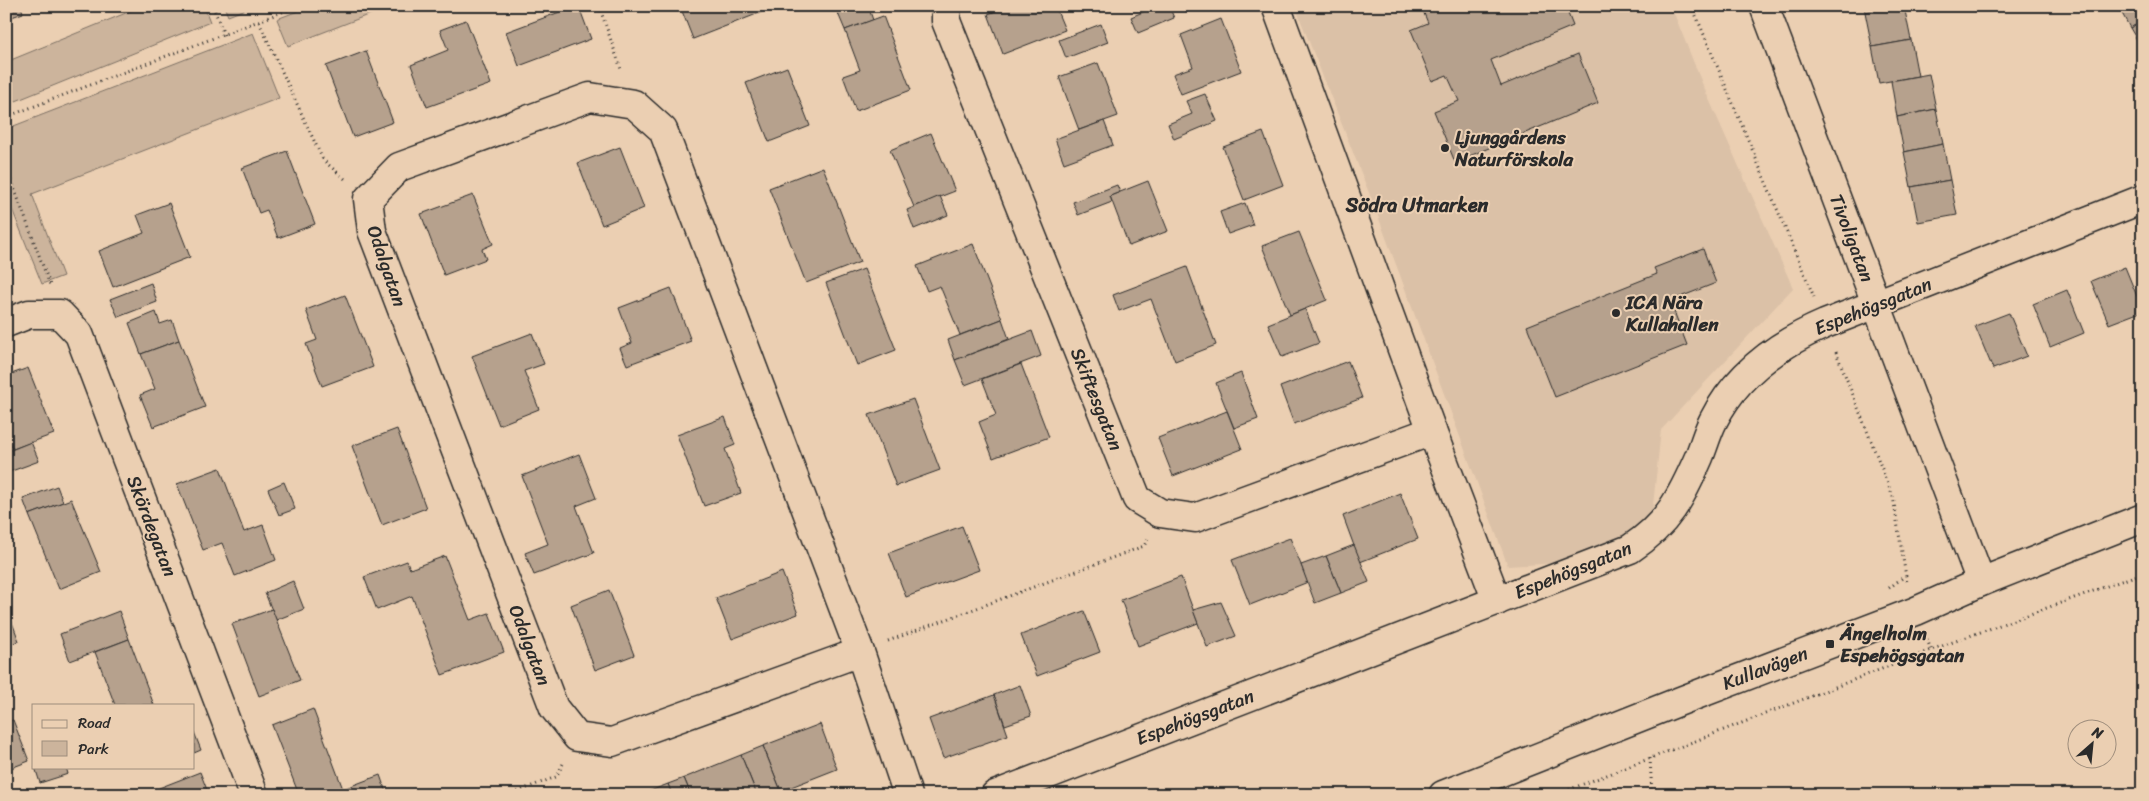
<svg xmlns="http://www.w3.org/2000/svg" width="2149" height="801" font-family="Sriracha,sans-serif">
  <rect width="100%" height="100%" fill="#ebcfb2"/>
  <filter id="ink" filterUnits="userSpaceOnUse"><feTurbulence type="fractalNoise" baseFrequency=".02" numOctaves="2"/><feDisplacementMap in="SourceGraphic" scale="10" xChannelSelector="R" yChannelSelector="G"/><feConvolveMatrix kernelMatrix="1 2 1 2 8 2 1 2 1" color-interpolation-filters="sRGB"/></filter>
  <g filter="url(#ink)">
    <polygon fill="#dbc1a7" points="1295,6 1671,6 1704,88 1793,288 1661,430 1651,524 1558,563 1508,566 1375,208"/>
    <g fill="#ccb49c" stroke="#7c7064">
      <polygon points="143,6 204,6 210,22 6,105 6,62"/>
      <polygon points="224,6 254,6 228,16"/>
      <polygon points="311,6 391,6 288,46 277,19"/>
      <polygon points="253,33 279,98 32,194 63,276 42,284 6,194 6,129"/>
    </g>
    <g fill="#b6a18d" stroke="#2b2b2b">
      <polygon points="6,6 21,6 23,13 6,19"/>
      <polygon points="563,6 581,6 579,7 591,39 519,66 506,32 565,10"/>
      <polygon points="680,6 765,6 767,10 693,39"/>
      <polygon points="836,6 850,6 837,11"/>
      <polygon points="850,6 868,6 873,20 845,30 837,11"/>
      <polygon points="1009,6 1055,6 1065,30 1003,54 988,14"/>
      <polygon points="1157,6 1169,6 1174,18 1138,33 1131,17"/>
      <polygon points="1421,6 1473,6 1474,9 1482,6 1565,6 1573,26 1491,60 1501,86 1578,54 1598,103 1455,162 1434,111 1459,101 1447,75 1432,81 1411,30 1428,23"/>
      <polygon points="1864,6 1898,6 1865,12"/>
      <polygon points="1898,6 1904,6 1911,40 1872,47 1865,12"/>
      <polygon points="2118,6 2143,6 2143,21 2130,28"/>
      <polygon points="883,16 911,90 856,111 843,76 860,70 845,30"/>
      <polygon points="1221,19 1241,71 1181,94 1173,74 1193,67 1181,35"/>
      <polygon points="466,20 491,84 427,107 411,65 448,50 440,30"/>
      <polygon points="2143,21 2143,50 2130,28"/>
      <polygon points="1101,24 1108,42 1066,58 1059,40"/>
      <polygon points="1911,40 1918,76 1879,83 1872,47"/>
      <polygon points="366,51 393,122 353,137 326,66"/>
      <polygon points="1098,63 1118,116 1079,130 1059,77"/>
      <polygon points="787,67 810,126 769,142 746,83"/>
      <polygon points="1929,74 1936,109 1897,117 1891,81"/>
      <polygon points="1205,94 1217,121 1174,139 1168,124 1192,114 1186,101"/>
      <polygon points="1936,109 1943,144 1904,152 1897,117"/>
      <polygon points="1104,121 1113,145 1064,163 1055,139"/>
      <polygon points="1263,132 1283,185 1244,200 1223,147"/>
      <polygon points="931,133 955,191 914,207 890,150"/>
      <polygon points="1943,144 1950,180 1911,187 1904,152"/>
      <polygon points="620,147 644,208 602,225 578,163"/>
      <polygon points="287,151 315,224 278,238 267,210 259,213 242,168"/>
      <polygon points="823,167 860,262 806,283 769,188"/>
      <polygon points="1950,180 1957,215 1918,222 1911,187"/>
      <polygon points="1148,181 1168,231 1129,246 1110,196"/>
      <polygon points="1117,185 1120,192 1110,196 1112,202 1078,215 1073,202"/>
      <polygon points="473,195 493,244 482,249 486,259 444,275 421,214"/>
      <polygon points="940,196 948,215 914,229 907,210"/>
      <polygon points="169,203 190,257 113,287 99,251 144,233 137,215"/>
      <polygon points="1245,203 1253,225 1228,234 1220,212"/>
      <polygon points="1299,232 1327,300 1290,315 1262,246"/>
      <polygon points="973,244 1002,319 960,335 940,286 927,291 917,266"/>
      <polygon points="1703,249 1716,283 1670,301 1687,345 1555,397 1527,326 1657,274 1654,268"/>
      <polygon points="1187,267 1216,345 1175,361 1151,299 1119,311 1113,295"/>
      <polygon points="2125,267 2143,311 2109,324 2091,281"/>
      <polygon points="864,269 896,350 857,365 826,283"/>
      <polygon points="151,283 157,302 118,317 110,299"/>
      <polygon points="671,288 691,341 627,365 620,348 632,343 619,308"/>
      <polygon points="2067,290 2084,333 2050,347 2033,304"/>
      <polygon points="345,295 373,367 322,386 306,344 317,340 306,310"/>
      <polygon points="1305,309 1319,343 1282,357 1268,324"/>
      <polygon points="156,312 160,324 172,320 179,340 141,354 129,323"/>
      <polygon points="2009,313 2027,356 1993,369 1975,326"/>
      <polygon points="1002,319 1009,339 955,360 948,340"/>
      <polygon points="1032,331 1041,356 965,385 955,360"/>
      <polygon points="532,333 544,364 524,371 539,409 499,425 472,356"/>
      <polygon points="179,340 205,407 153,427 140,395 155,389 141,354"/>
      <polygon points="1348,361 1362,398 1294,424 1280,387"/>
      <polygon points="1021,364 1049,437 993,458 979,422 996,415 982,379"/>
      <polygon points="28,368 54,434 13,449 6,432 6,376"/>
      <polygon points="1241,373 1258,419 1234,428 1216,383"/>
      <polygon points="913,399 940,470 896,486 869,415"/>
      <polygon points="1227,411 1242,449 1173,476 1158,438"/>
      <polygon points="725,417 735,445 725,449 741,493 704,506 677,435"/>
      <polygon points="397,429 426,508 382,525 352,446"/>
      <polygon points="31,442 39,461 9,472 6,465 6,452"/>
      <polygon points="579,454 596,498 576,506 594,553 534,575 525,553 548,544 522,476"/>
      <polygon points="220,468 244,532 263,525 276,560 235,576 222,543 203,550 177,484"/>
      <polygon points="284,482 295,509 279,515 268,489"/>
      <polygon points="57,486 63,502 29,515 23,499"/>
      <polygon points="1400,493 1418,539 1360,562 1343,516"/>
      <polygon points="71,499 101,572 59,589 29,515"/>
      <polygon points="962,526 979,570 906,597 889,553"/>
      <polygon points="1290,538 1308,582 1250,605 1232,560"/>
      <polygon points="1354,545 1369,582 1341,593 1326,556"/>
      <polygon points="445,556 470,620 489,613 504,652 442,675 412,596 377,610 364,577 407,561 410,569"/>
      <polygon points="1326,556 1341,593 1315,603 1301,565"/>
      <polygon points="782,572 798,614 732,639 716,598"/>
      <polygon points="1181,577 1198,623 1138,646 1121,600"/>
      <polygon points="293,581 304,609 276,620 265,593"/>
      <polygon points="609,590 634,655 595,670 571,605"/>
      <polygon points="1221,602 1236,636 1207,647 1193,610"/>
      <polygon points="272,609 300,680 259,696 232,624"/>
      <polygon points="119,611 129,639 70,661 60,634"/>
      <polygon points="1084,611 1100,652 1037,676 1021,635"/>
      <polygon points="10,617 19,641 6,646 6,619"/>
      <polygon points="129,639 154,705 115,705 95,652"/>
      <polygon points="1020,685 1031,716 1005,725 994,695"/>
      <polygon points="994,695 1008,735 943,758 929,719"/>
      <polygon points="313,709 343,789 380,775 387,795 299,795 272,725"/>
      <polygon points="13,720 29,761 6,770 6,722"/>
      <polygon points="820,724 837,769 781,791 763,746"/>
      <polygon points="194,732 201,750 194,753"/>
      <polygon points="763,746 781,791 782,795 757,795 741,755"/>
      <polygon points="741,755 757,795 691,795 684,778"/>
      <polygon points="35,767 66,767 68,774 40,783"/>
      <polygon points="200,772 209,795 161,795 159,788"/>
      <polygon points="684,778 691,795 672,795 668,784"/>
      <polygon points="668,784 672,795 640,795"/>
    </g>
    <g fill="none" stroke-linecap="round" stroke-linejoin="round">
      <g stroke="#2b2b2b" stroke-width="31">
        <g id="street">
          <polyline points="946,6 946,21 1137,499 1160,513 1195,518 1432,431"/>
          <polyline points="1276,6 1432,431 1497,601"/>
          <polyline points="1764,6 1981,582"/>
          <polyline points="6,323 29,314 60,314 79,334 254,795"/>
          <polyline points="860,652 612,742 577,737 554,708 372,231 368,199 399,167 590,97 634,104 663,130 860,652 908,795"/>
          <path d="M995 795 1630 549C1668 524 1681 498 1699 457 1704 445 1707 433 1713 421 1736 375 1778 344 1825 324L2143 199"/>
        </g>
      </g>
      <g stroke="#2b2b2b" stroke-width="31">
        <polyline id="secondary" points="1443,795 1683,700 1916,611 1981,582 2143,518"/>
      </g>
      <g stroke="#2b2b2b" stroke-width="3" stroke-dasharray="1 4" stroke-linecap="butt">
        <polyline points="213,6 224,35"/>
        <polyline points="599,6 622,72"/>
        <polyline points="1692,6 1814,297"/>
        <polyline points="259,22 323,160 345,179"/>
        <polyline points="6,117 298,6"/>
        <polyline points="6,166 50,285"/>
        <polyline points="1836,352 1893,497 1907,583"/>
        <polyline points="1889,588 1905,576"/>
        <polyline points="1927,639 1931,650"/>
        <polyline points="888,641 1144,546 1148,538"/>
        <polyline points="1650,758 1652,795"/>
        <polyline points="508,795 556,777 564,762"/>
        <polyline points="1555,795 1931,650 2143,573"/>
      </g>
      <use href="#street" stroke="#ebcfb2" stroke-width="28"/>
      <use href="#secondary" stroke="#ebcfb2" stroke-width="28"/>
    </g>
  </g>
  <g fill="#2b2b2b" stroke="#ebcfb2" stroke-width="2">
    <circle cx="1445" cy="148" r="5"/>
    <circle cx="1616" cy="313" r="5"/>
    <rect x="1825" y="639" width="10" height="10" rx="2.5"/>
  </g>
  <g text-anchor="middle" dominant-baseline="central" stroke-width="4" stroke-linejoin="round" paint-order="stroke">
    <g font-size="19" font-weight="bold" fill="#2b2b2b" stroke="#ebcfb2" text-anchor="start">
      <text x="1455" y="137">Ljunggårdens<tspan x="1455" dy="22">Naturförskola</tspan></text>
      <text x="1626" y="302">ICA Nära<tspan x="1626" dy="22">Kullahallen</tspan></text>
      <text x="1840" y="633">Ängelholm<tspan x="1840" dy="22">Espehögsgatan</tspan></text>
    </g>
    <g font-size="19" fill="#2b2b2b" stroke="#ebcfb2">
      <text transform="translate(1852 238) rotate(69)">Tivoligatan</text>
      <text transform="translate(387 266) rotate(71)">Odalgatan</text>
      <text transform="translate(1873 306) rotate(-22)">Espehögsgatan</text>
      <text transform="translate(1097 399) rotate(68)">Skiftesgatan</text>
      <text transform="translate(152 526) rotate(69)">Skördegatan</text>
      <text transform="translate(1573 570) rotate(-22)">Espehögsgatan</text>
      <text transform="translate(530 645) rotate(69)">Odalgatan</text>
      <text transform="translate(1765 668) rotate(-21)">Kullavägen</text>
      <text transform="translate(1195 717) rotate(-21)">Espehögsgatan</text>
    </g>
    <g font-size="20" font-weight="bold" fill="#2b2b2b" stroke="#ebcfb2">
      <text x="1417" y="205">Södra Utmarken</text>
    </g>
  </g>
  <rect width="2149" height="801" fill="none" stroke="#ebcfb2" stroke-width="25"/>
  <rect x="12" y="12" width="2124" height="776" fill="none" stroke="#2b2b2b" stroke-width="2" filter="url(#ink)"/>
  <rect x="32" y="704" width="162" height="65" fill="#ebcfb2" stroke="#9e8d7c"/>
  <rect x="42" y="720" width="25" height="8" fill="#ebcfb2" stroke="#9e8d7c"/>
  <text x="78" y="728" font-size="15" fill="#2b2b2b">Road</text>
  <rect x="42" y="741" width="25" height="15" fill="#ccb49c" stroke="#9e8d7c"/>
  <text x="78" y="754" font-size="15" fill="#2b2b2b">Park</text>
  <g transform="translate(2092 744) rotate(27)"><circle r="24" fill="#ebcfb2" stroke="#9e8d7c"/>
  <path d="M0-4L9 19L0 12L-9 19Z" fill="#2b2b2b"/>
  <text y="-8" font-size="14" font-weight="bold" text-anchor="middle" fill="#2b2b2b">N</text>
  </g>
</svg>
